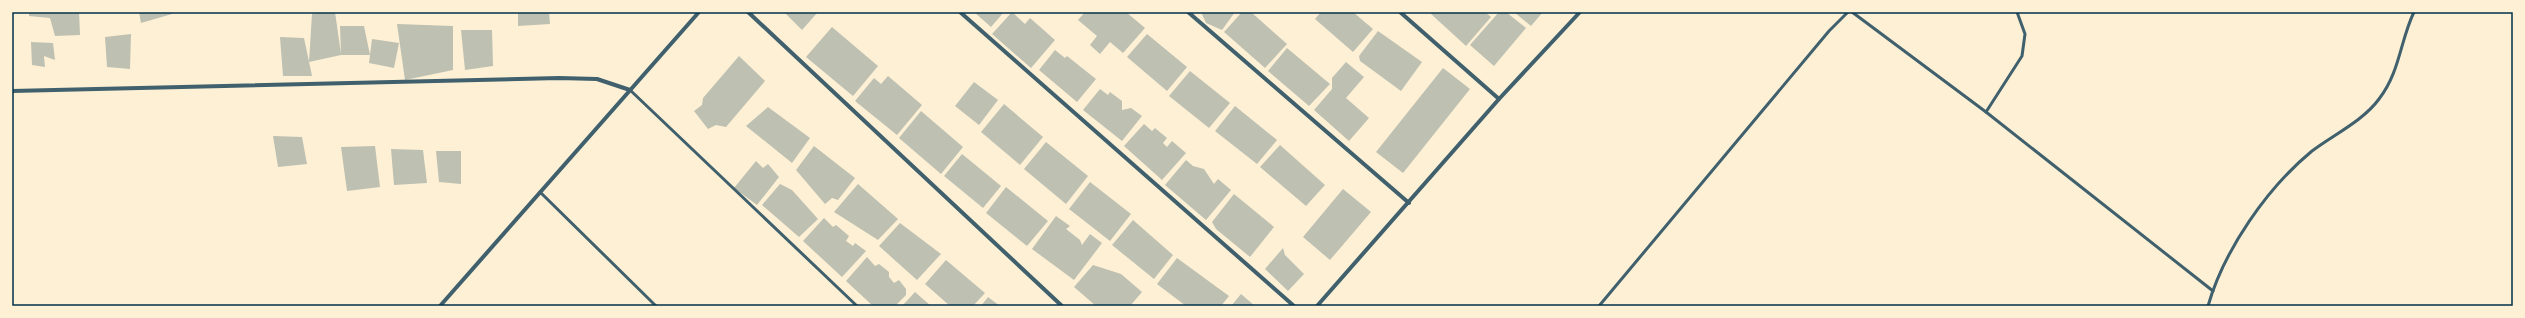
<svg xmlns="http://www.w3.org/2000/svg" width="2525" height="318" font-family="Poppins,sans-serif">
  <rect width="100%" height="100%" fill="#fdf0d5"/>
  <g fill="#bec0b2">
    <polygon points="29,12 79,12 80,35 55,36 50,18 29,16"/>
    <polygon points="139,12 172,12 172,14 141,23"/>
    <polygon points="321,12 335,12 341,54 340,26 364,26 370,55 372,39 399,43 394,68 369,63 370,55 341,55 309,62 312,14"/>
    <polygon points="518,12 549,12 550,24 518,26"/>
    <polygon points="784,12 818,12 802,30"/>
    <polygon points="974,12 1004,12 991,27"/>
    <polygon points="1012,12 1025,24 1030,18 1055,40 1031,68 992,34"/>
    <polygon points="1085,12 1126,12 1145,28 1123,53 1110,42 1100,54 1090,45 1097,36 1078,20"/>
    <polygon points="1201,12 1235,12 1222,30 1206,23"/>
    <polygon points="1242,12 1251,12 1287,44 1265,68 1224,32"/>
    <polygon points="1321,12 1353,12 1373,29 1353,52 1315,19"/>
    <polygon points="1433,12 1485,12 1491,17 1466,46 1431,14"/>
    <polygon points="1499,12 1506,12 1526,28 1494,66 1470,45"/>
    <polygon points="1514,12 1543,12 1531,26"/>
    <polygon points="397,24 453,26 453,70 405,80"/>
    <polygon points="832,27 878,66 853,96 806,57"/>
    <polygon points="461,30 492,30 493,66 465,70"/>
    <polygon points="1378,31 1422,62 1401,91 1360,61 1359,56"/>
    <polygon points="131,34 130,69 107,67 105,37"/>
    <polygon points="1147,34 1187,67 1167,91 1127,57"/>
    <polygon points="280,37 304,38 312,76 283,76"/>
    <polygon points="31,42 53,43 55,60 44,56 45,67 32,65"/>
    <polygon points="1287,48 1330,84 1309,106 1268,71"/>
    <polygon points="1055,50 1065,58 1067,56 1096,79 1077,102 1039,70"/>
    <polygon points="739,56 765,81 726,127 716,125 708,129 694,111 702,105 703,98"/>
    <polygon points="1346,62 1364,77 1346,98 1369,118 1349,141 1314,110 1332,89 1332,78"/>
    <polygon points="1443,68 1470,89 1403,173 1376,152"/>
    <polygon points="1190,71 1230,103 1209,128 1169,96"/>
    <polygon points="888,76 922,105 897,135 855,101 874,78 881,84"/>
    <polygon points="974,82 998,100 979,125 955,106"/>
    <polygon points="1100,89 1108,95 1110,92 1122,101 1122,110 1131,108 1142,116 1122,141 1083,110"/>
    <polygon points="1004,104 1043,137 1020,165 981,132"/>
    <polygon points="1235,106 1277,140 1257,164 1215,131"/>
    <polygon points="768,107 810,138 792,163 746,126"/>
    <polygon points="921,111 963,147 941,174 899,138"/>
    <polygon points="1144,124 1152,131 1155,128 1167,138 1163,143 1167,147 1172,141 1186,153 1162,180 1124,146"/>
    <polygon points="273,136 302,137 307,164 278,167"/>
    <polygon points="1046,142 1088,176 1066,204 1024,169"/>
    <polygon points="1280,145 1325,185 1306,206 1260,167"/>
    <polygon points="375,146 380,187 347,191 341,147"/>
    <polygon points="814,146 855,178 838,200 832,198 825,204 796,170"/>
    <polygon points="391,149 423,150 427,183 394,185"/>
    <polygon points="436,151 461,151 461,184 439,182"/>
    <polygon points="962,154 1001,186 983,208 944,176"/>
    <polygon points="1186,160 1193,166 1204,169 1214,184 1218,179 1231,190 1206,220 1165,185"/>
    <polygon points="756,161 763,168 768,164 779,177 757,205 734,188"/>
    <polygon points="1090,182 1131,214 1110,241 1069,209"/>
    <polygon points="780,184 792,190 818,219 799,237 762,205"/>
    <polygon points="858,184 898,219 878,240 834,212"/>
    <polygon points="1006,187 1048,221 1027,246 986,213"/>
    <polygon points="1343,189 1371,212 1330,260 1303,237"/>
    <polygon points="1234,194 1274,227 1250,257 1216,229 1212,222"/>
    <polygon points="1056,216 1070,226 1066,229 1080,240 1082,245 1090,234 1102,243 1074,280 1032,249"/>
    <polygon points="824,218 833,227 836,225 849,236 846,241 853,246 855,243 866,251 842,277 803,241"/>
    <polygon points="1133,220 1173,255 1154,279 1112,245"/>
    <polygon points="900,223 941,254 917,280 879,246"/>
    <polygon points="1283,248 1285,255 1304,274 1288,291 1265,269"/>
    <polygon points="867,257 875,266 879,264 889,272 889,277 894,283 899,280 906,289 906,295 895,306 873,306 846,281"/>
    <polygon points="1177,258 1229,296 1221,306 1186,306 1157,284"/>
    <polygon points="946,260 985,293 973,306 950,306 925,284"/>
    <polygon points="1093,265 1121,274 1142,292 1130,306 1096,306 1074,287"/>
    <polygon points="915,292 931,306 902,306"/>
    <polygon points="1241,294 1255,306 1231,306"/>
    <polygon points="988,297 1000,306 981,306"/>
  </g>
  <g fill="none" stroke-linecap="round" stroke-linejoin="round">
    <g stroke="#3f606c" stroke-width="3">
      <polyline points="1852,12 1986,112 2213,291"/>
      <polyline points="630,90 857,306"/>
      <polyline points="1986,112 2022,56 2025,34 2017,12"/>
      <polyline points="540,192 656,306"/>
      <polyline points="1599,306 1829,31 1848,12"/>
      <path d="M2208 306C2224 250 2267 188 2312 151 2333 135 2363 121 2379 99 2400 72 2400 41 2414 12"/>
    </g>
    <g stroke="#3f606c" stroke-width="4">
      <polyline points="748,12 1062,306"/>
      <polyline points="960,12 1294,306"/>
      <polyline points="1188,12 1409,203"/>
      <polyline points="1400,12 1499,99"/>
      <polyline points="12,91 559,78 597,79 630,90"/>
      <polyline points="440,306 699,12"/>
      <polyline points="1317,306 1499,99 1580,12"/>
    </g>
  </g>
  <rect width="2525" height="318" fill="none" stroke="#fdf0d5" stroke-width="26"/>
  <rect x="13" y="13" width="2499" height="292" fill="none" stroke="#003049" stroke-width="1.5"/>
</svg>
